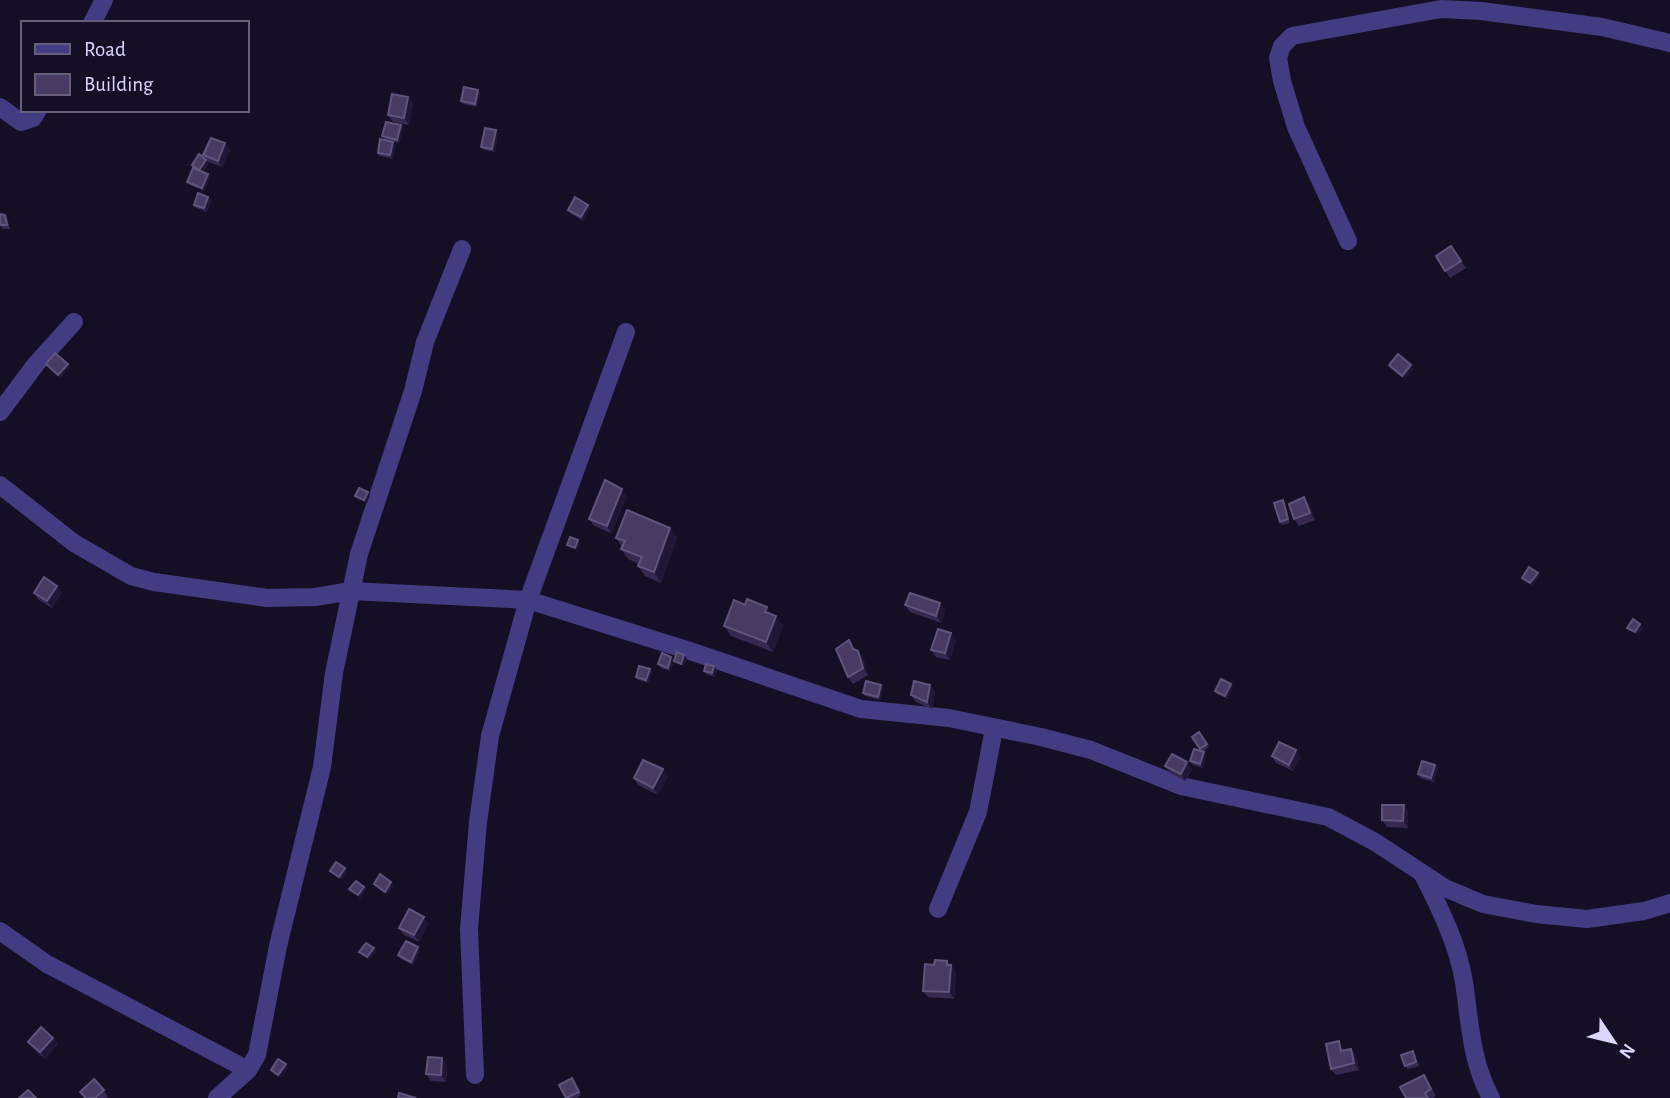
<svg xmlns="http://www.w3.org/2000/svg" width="1670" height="1098" font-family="'Alegreya Sans',sans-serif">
  <rect width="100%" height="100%" fill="#150f25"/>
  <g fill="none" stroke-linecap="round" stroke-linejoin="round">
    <g stroke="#443c82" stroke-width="18">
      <polyline points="92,23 104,0"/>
      <polyline points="0,107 21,122 33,118 38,110"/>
      <polyline points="1348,241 1296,127 1282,81 1278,58 1282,46 1292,36 1441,9 1481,11 1602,27 1670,43"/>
      <polyline points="0,412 36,364 74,322"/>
      <polyline points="0,485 74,543 131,576 154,582 267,598 315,597 351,591 528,600 687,650 861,709 949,718 1041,737 1091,750 1181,786 1328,817 1375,842 1445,888 1483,904 1536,914 1587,919 1644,911 1670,903"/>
      <path d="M1423 875C1440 908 1458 945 1464 982 1470 1023 1471 1061 1491 1098"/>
      <polyline points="938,909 978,812 994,729"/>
      <polyline points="0,931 47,964 248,1070"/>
      <polyline points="475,1075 469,929 478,822 490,736 528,600 626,332"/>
      <polyline points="217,1098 248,1070 257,1055 278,946 322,767 334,673 359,554 413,391 425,342 462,249"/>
    </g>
  </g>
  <g fill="#352952">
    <polygon points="480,93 477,107 463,104 461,101"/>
    <polygon points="408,97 413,104 409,125 393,122 388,115"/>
    <polygon points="403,128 399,143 385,140 382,136"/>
    <polygon points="496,130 498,133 495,152 484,150 481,147"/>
    <polygon points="225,143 230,150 222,167 208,162 203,155"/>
    <polygon points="395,145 393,159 380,156 378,153"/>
    <polygon points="209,163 203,172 210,178 204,191 190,185 187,182 194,168 192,165"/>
    <polygon points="208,197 211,200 207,212 196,208 194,205"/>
    <polygon points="588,205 590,208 583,221 570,213 568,210"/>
    <polygon points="7,218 10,229 3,229 0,225"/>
    <polygon points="1451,246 1466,268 1450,278 1436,256"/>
    <polygon points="368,492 370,495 367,503 358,499 355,496"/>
    <polygon points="627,496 611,533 594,526 589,519"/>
    <polygon points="1285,504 1290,523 1282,525 1280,522"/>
    <polygon points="1309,504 1315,520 1299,526 1294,519"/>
    <polygon points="670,528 677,538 661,583 645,576 638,566 639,564 628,559 621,549 622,547 616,538"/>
    <polygon points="57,586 62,593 52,608 39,600 34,593"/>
    <polygon points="940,603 945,610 941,623 910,612 905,605"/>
    <polygon points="772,615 783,626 773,652 731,636 724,626"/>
    <polygon points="956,640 950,660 936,657 931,650"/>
    <polygon points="854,647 863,658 868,675 853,684 848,677"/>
    <polygon points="671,657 674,660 670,671 661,668 658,664"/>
    <polygon points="650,669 652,672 649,683 638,680 636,677"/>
    <polygon points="717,670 714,677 706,674 704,671"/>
    <polygon points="881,685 883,688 880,700 865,696 863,693"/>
    <polygon points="1233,687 1228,699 1217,694 1215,691"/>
    <polygon points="935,691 932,709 916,702 911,695"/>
    <polygon points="1199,732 1209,747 1203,752 1206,755 1203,768 1193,765 1190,761 1202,751 1192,737"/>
    <polygon points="1272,756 1301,757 1293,771 1276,763"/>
    <polygon points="1165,766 1192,769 1185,781 1170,773"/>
    <polygon points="1438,768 1434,782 1420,778 1418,774"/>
    <polygon points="668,776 658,795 638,785 634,778"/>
    <polygon points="1404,805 1408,812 1408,828 1387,827 1382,820"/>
    <polygon points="428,924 419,942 404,935 399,928"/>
    <polygon points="420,951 413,965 401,959 398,955"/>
    <polygon points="950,965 951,965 956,972 954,999 928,997 923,991"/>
    <polygon points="53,1038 58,1044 45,1059 33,1048 28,1042"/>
    <polygon points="1343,1048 1344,1050 1351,1049 1356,1056 1359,1070 1336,1075 1331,1069"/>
    <polygon points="1415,1055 1419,1066 1407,1069 1405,1066"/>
    <polygon points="447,1065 446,1082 431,1081 426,1074"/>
    <polygon points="1424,1075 1436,1096 1433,1098 1406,1098"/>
    <polygon points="574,1082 581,1095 577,1098 566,1098"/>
    <polygon points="104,1090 108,1097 107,1098 84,1098 80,1092"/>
  </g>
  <g fill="#201738">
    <polygon points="478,90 480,93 477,107 475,104"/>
    <polygon points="408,97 413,104 409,125 404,118"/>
    <polygon points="401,125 403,128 399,143 397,140"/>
    <polygon points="496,130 498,133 495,152 492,149"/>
    <polygon points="393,142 395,145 393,159 390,155"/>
    <polygon points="225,143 230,150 222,167 218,161"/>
    <polygon points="206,160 209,163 202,173 199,170"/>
    <polygon points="208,174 210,178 204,191 202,188"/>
    <polygon points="208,197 211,200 207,212 204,208"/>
    <polygon points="588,205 590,208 583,221 581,217"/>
    <polygon points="68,364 70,367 61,378 58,375"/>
    <polygon points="1411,365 1414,369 1405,379 1402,376"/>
    <polygon points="622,489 627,496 611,533 607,526"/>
    <polygon points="368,492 370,495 367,503 364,500"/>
    <polygon points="1304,497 1309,504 1315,520 1310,513"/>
    <polygon points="1283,500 1285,504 1290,523 1288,519"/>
    <polygon points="670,528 677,538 661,583 654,572"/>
    <polygon points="578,540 580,543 577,552 575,548"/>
    <polygon points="1538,573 1540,576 1532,587 1530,583"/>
    <polygon points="57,586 62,593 52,608 47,601"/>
    <polygon points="940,603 945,610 941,623 936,616"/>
    <polygon points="767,607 774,617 765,612"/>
    <polygon points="776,616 783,626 773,652 766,642"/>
    <polygon points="1640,624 1643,627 1638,636 1635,632"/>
    <polygon points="951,633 956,640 950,660 945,653"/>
    <polygon points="858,651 863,658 868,675 863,668"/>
    <polygon points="684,655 687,658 684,667 681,664"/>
    <polygon points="671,657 674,660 670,671 668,668"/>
    <polygon points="714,666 717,670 714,677 712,673"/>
    <polygon points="650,669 652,672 649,683 646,680"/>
    <polygon points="1231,684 1233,687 1228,699 1225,696"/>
    <polygon points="881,685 883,688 880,700 878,697"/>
    <polygon points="930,685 935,691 932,709 927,702"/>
    <polygon points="1296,750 1301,757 1293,771 1289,765"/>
    <polygon points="1204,752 1206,755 1203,768 1200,764"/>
    <polygon points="1187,762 1192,769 1185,781 1181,774"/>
    <polygon points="1435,765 1438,768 1434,782 1431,778"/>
    <polygon points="663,769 668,776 658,795 653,788"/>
    <polygon points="1404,805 1408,812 1408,828 1403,821"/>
    <polygon points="345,868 348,872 342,880 339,877"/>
    <polygon points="391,882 394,886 387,895 385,892"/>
    <polygon points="364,887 366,890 360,899 358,895"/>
    <polygon points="424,917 428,924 419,942 414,935"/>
    <polygon points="418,947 420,951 413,965 411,962"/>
    <polygon points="374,948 376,952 370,960 367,957"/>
    <polygon points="947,961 956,972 954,999 949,992"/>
    <polygon points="53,1038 58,1044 45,1059 40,1052"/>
    <polygon points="1351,1049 1356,1056 1359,1070 1354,1063"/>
    <polygon points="442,1058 447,1065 446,1082 441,1075"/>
    <polygon points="286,1064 288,1068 281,1078 278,1075"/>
  </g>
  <g fill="#473b64" stroke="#5e547c" stroke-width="2">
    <polygon points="464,87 478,90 475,104 461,101"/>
    <polygon points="392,94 408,97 404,118 388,115"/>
    <polygon points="386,122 401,125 397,140 382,136"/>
    <polygon points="485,128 496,130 492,149 481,147"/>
    <polygon points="211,138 225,143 218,161 203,155"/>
    <polygon points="380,139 393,142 390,155 378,153"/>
    <polygon points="199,154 206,160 199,170 192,165"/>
    <polygon points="193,168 208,174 202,188 187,182"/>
    <polygon points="198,193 208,197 204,208 194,205"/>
    <polygon points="575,197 588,205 581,217 568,210"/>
    <polygon points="0,214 5,215 7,225 0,225"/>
    <polygon points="1451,246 1461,261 1445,271 1436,256"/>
    <polygon points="55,353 68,364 58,375 46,364"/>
    <polygon points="1398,354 1411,365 1402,376 1389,365"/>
    <polygon points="605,480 622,489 607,526 589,519"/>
    <polygon points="359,488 368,492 364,500 355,496"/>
    <polygon points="1304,497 1310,513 1294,519 1289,504"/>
    <polygon points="1283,500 1288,519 1280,522 1274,503"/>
    <polygon points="627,510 670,528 654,572 638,566 642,557 621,549 625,541 616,538"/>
    <polygon points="570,537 578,540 575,548 567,545"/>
    <polygon points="1529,567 1538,573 1530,583 1522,578"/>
    <polygon points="44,577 57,586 47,601 34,593"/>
    <polygon points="910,593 940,603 936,616 905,605"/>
    <polygon points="747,599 767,607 765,612 776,616 766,642 724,626 734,600 745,605"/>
    <polygon points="1633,619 1640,624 1635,632 1627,628"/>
    <polygon points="938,629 951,633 945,653 931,650"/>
    <polygon points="849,640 853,649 858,651 863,668 848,677 836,649"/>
    <polygon points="677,652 684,655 681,664 674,661"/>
    <polygon points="662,653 671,657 668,668 658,664"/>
    <polygon points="706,664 714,666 712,673 704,671"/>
    <polygon points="639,666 650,669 646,680 636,677"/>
    <polygon points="1221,679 1231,684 1225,696 1215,691"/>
    <polygon points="866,681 881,685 878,697 863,693"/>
    <polygon points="914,681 930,685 927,702 911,695"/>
    <polygon points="1199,732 1207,744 1200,749 1192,737"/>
    <polygon points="1279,742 1296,750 1289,765 1272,756"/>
    <polygon points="1194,749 1204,752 1200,764 1190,761"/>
    <polygon points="1172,754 1187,762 1181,774 1165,766"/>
    <polygon points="643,760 663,769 653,788 634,778"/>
    <polygon points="1422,761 1435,765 1431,778 1418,774"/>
    <polygon points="1382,805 1404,805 1403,821 1382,820"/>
    <polygon points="336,862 345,868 339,877 330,871"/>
    <polygon points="380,874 391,882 385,892 374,884"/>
    <polygon points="356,881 364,887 358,895 349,889"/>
    <polygon points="409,909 424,917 414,935 399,928"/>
    <polygon points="406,941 418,947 411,962 398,955"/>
    <polygon points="366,943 374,948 367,957 359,952"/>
    <polygon points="935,960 947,961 947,965 951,965 949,992 923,991 925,964 934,965"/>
    <polygon points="41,1027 53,1038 40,1052 28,1042"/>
    <polygon points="1339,1041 1341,1051 1351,1049 1354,1063 1331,1069 1326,1044"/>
    <polygon points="1413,1051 1416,1062 1405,1066 1401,1055"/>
    <polygon points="428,1057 442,1058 441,1075 426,1074"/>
    <polygon points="278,1059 286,1064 278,1075 271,1070"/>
    <polygon points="1424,1075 1431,1089 1425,1093 1428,1098 1406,1098 1400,1087"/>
    <polygon points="572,1078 579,1092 566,1098 559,1085"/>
    <polygon points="94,1079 104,1090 95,1098 86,1098 80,1092"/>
    <polygon points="28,1090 36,1098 19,1098"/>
    <polygon points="399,1093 416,1098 398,1098"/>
  </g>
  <rect x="21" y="21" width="228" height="91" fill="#150f25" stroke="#655e7c" stroke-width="2"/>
  <rect x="35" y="44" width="35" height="10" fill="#443c82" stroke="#655e7c" stroke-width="2"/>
  <text x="84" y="56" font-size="21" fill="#dcd5fe">Road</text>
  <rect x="35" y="74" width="35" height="21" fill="#473b64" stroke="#655e7c" stroke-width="2"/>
  <text x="84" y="91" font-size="21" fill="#dcd5fe">Building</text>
  <g transform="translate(1614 1042) rotate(125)" stroke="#150f25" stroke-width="5" paint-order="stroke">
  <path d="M0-5L12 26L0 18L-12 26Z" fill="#dcd5fe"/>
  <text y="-10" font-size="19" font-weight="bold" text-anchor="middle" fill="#dcd5fe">N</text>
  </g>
</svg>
